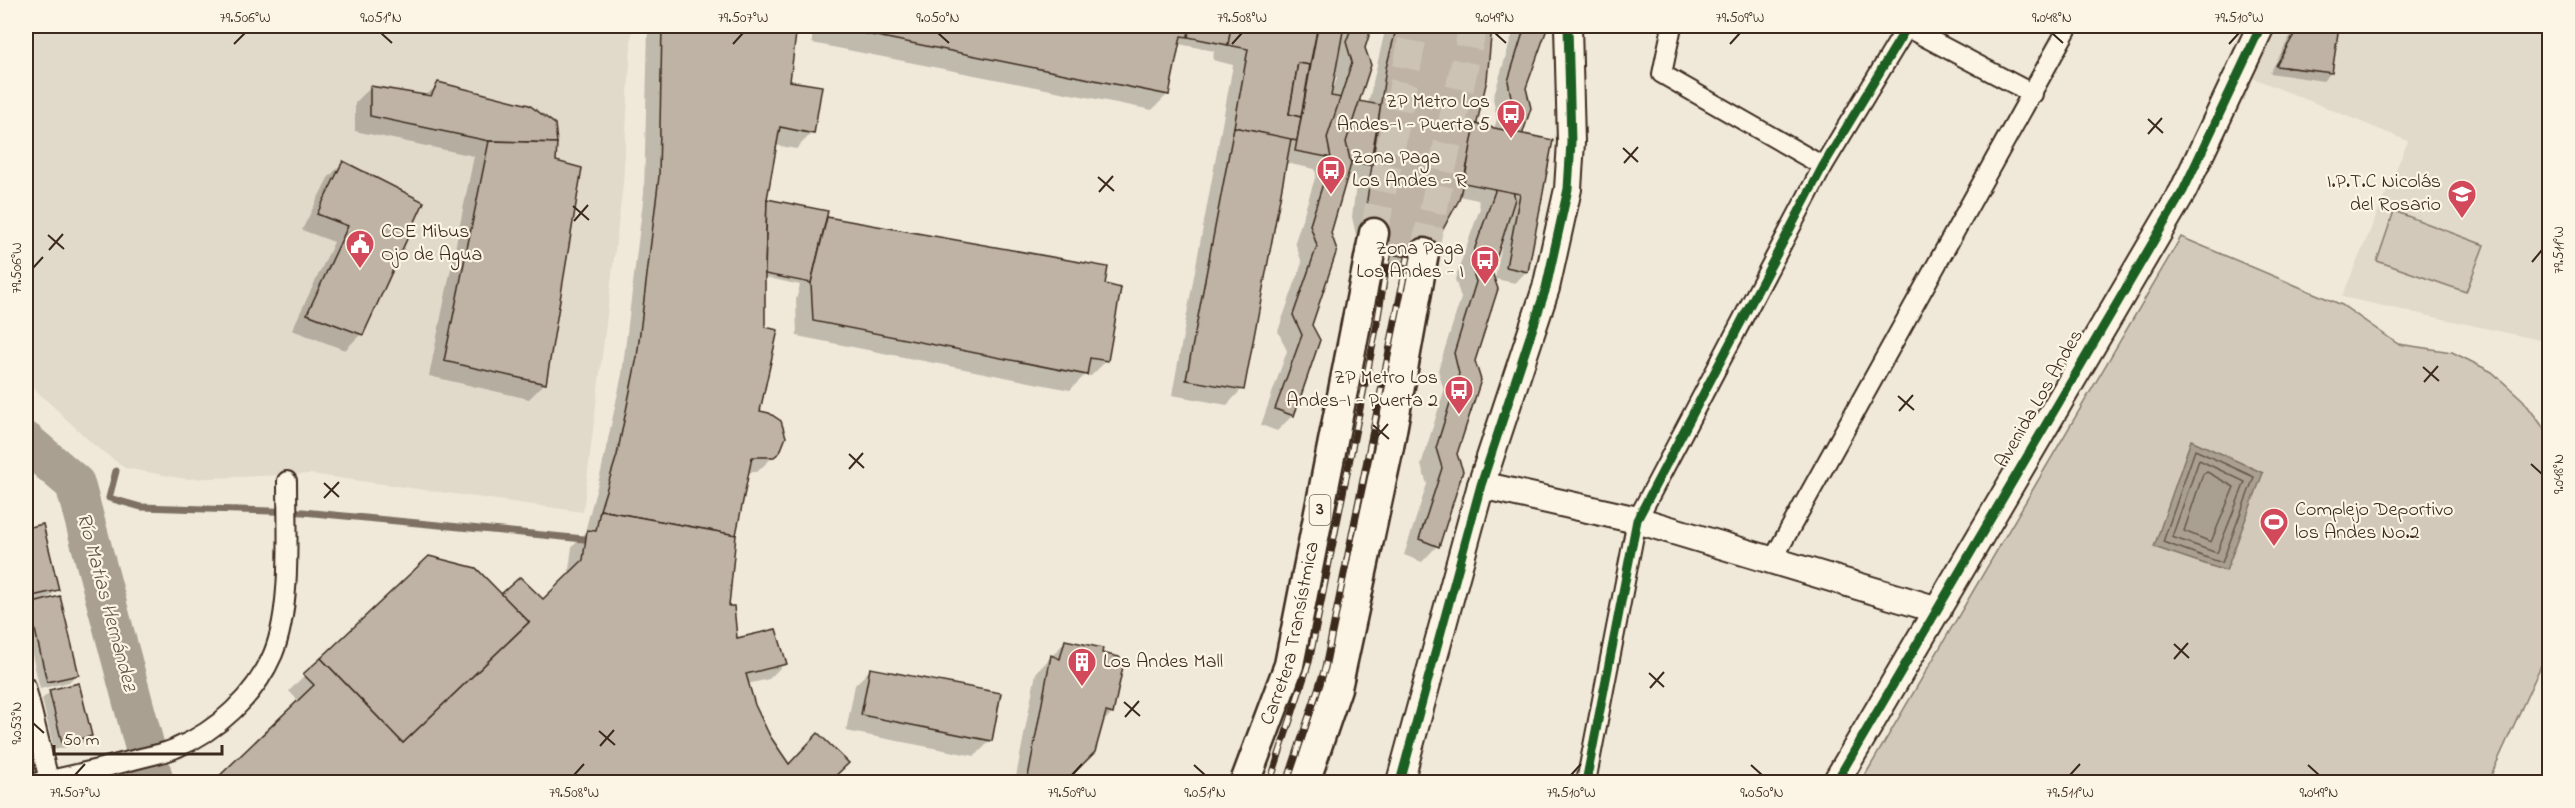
<svg xmlns="http://www.w3.org/2000/svg" width="2575" height="808" font-family="'Indie Flower',sans-serif">
  <rect width="100%" height="100%" fill="#f0e9d9"/>
  <filter id="ink" filterUnits="userSpaceOnUse"><feTurbulence type="fractalNoise" baseFrequency=".0167" numOctaves="2"/><feDisplacementMap in="SourceGraphic" scale="12" xChannelSelector="R" yChannelSelector="G"/><feConvolveMatrix kernelMatrix="1 2 1 2 8 2 1 2 1" color-interpolation-filters="sRGB"/></filter>
  <g filter="url(#ink)">
    <g fill="#e1d9c9">
      <polygon points="26,26 632,26 623,185 583,512 310,474 185,479 125,468 95,446 26,381"/>
      <polygon points="2276,26 2549,26 2549,342 2342,297 2408,141 2248,76"/>
    </g>
    <g fill="#d2c9ba" stroke="#867a6c" stroke-width="1.5">
      <polygon points="2394,211 2484,245 2466,292 2377,261"/>
      <polygon points="2181,237 2342,305 2398,344 2452,352 2492,372 2523,400 2543,427 2550,442 2549,648 2488,782 1861,782"/>
    </g>
    <polygon fill="#aaa091" stroke="#7e7163" stroke-width="1.5" points="2191,440 2263,473 2226,571 2154,547"/>
    <g fill="#0003" fill-rule="evenodd">
      <polygon points="648,26 795,26 789,82 812,133 796,149 775,145 765,200 824,222 828,219 1104,286 1106,361 1091,376 1085,375 1070,390 797,336 796,300 800,285 764,277 759,412 779,451 757,472 747,472 734,534 727,607 735,640 785,663 769,679 747,684 754,706 769,737 789,766 846,763 827,782 215,782 299,702 289,691 305,675 501,596 543,601 568,577 572,547 584,535 601,472 622,374 644,193"/>
      <path d="M812 26H1371L1363 48 1356 107 1368 104 1386 26H1490L1485 80 1475 126 1494 129 1497 119 1493 98 1515 26H1546L1525 88 1521 135 1527 271 1515 283 1495 279 1503 239 1501 238 1490 272 1437 546 1422 562 1404 555 1427 484 1421 465 1444 391 1438 370 1461 298 1455 279 1480 208 1478 200 1459 196 1420 256 1407 268 1392 272 1380 271 1359 249 1352 217 1357 177 1346 175 1329 233 1293 415 1277 431 1261 425 1287 351 1278 331 1302 263 1295 242 1316 175 1315 169 1285 163 1242 389 1227 405 1172 395 1233 65 1213 60 1214 51 1179 44 1168 94 1152 110 812 43ZM1334 70 1337 78 1332 92 1330 91Z"/>
      <polygon points="2296,26 2337,26 2331,73 2323,81 2270,73"/>
      <polygon points="439,83 554,124 545,383 529,399 429,376 474,156 355,131 355,103 370,88 425,97"/>
      <polygon points="343,162 361,334 345,350 292,330 334,242 302,230 328,178"/>
      <polygon points="42,526 57,590 45,601 77,674 69,682 40,689 26,629 26,609 34,601 26,603 26,530"/>
      <polygon points="1065,642 1101,654 1112,713 1101,724 1094,752 1063,782 1015,782 1036,673"/>
      <polygon points="870,670 991,740 975,756 846,731 855,685"/>
      <polygon points="50,692 90,735 82,743 54,750 42,699"/>
    </g>
    <g fill="none" stroke-linecap="round" stroke-linejoin="round">
      <g stroke="#67594c" stroke-width="1.5">
        <polygon points="2195,450 2254,477 2222,563 2163,542"/>
        <polygon points="2199,460 2245,482 2217,553 2172,537"/>
        <polygon points="2207,472 2234,487 2211,542 2184,531 2203,474"/>
      </g>
      <polyline stroke="#7e7163" stroke-width="7" points="116,471 109,498 141,507 303,512 584,539"/>
      <polyline stroke="#aaa091" stroke-width="40" points="26,442 75,484 154,782"/>
    </g>
    <g fill="#beb3a4" stroke="#3b2a1e" stroke-width="1.5">
      <polygon points="662,26 797,26 790,81 822,86 814,134 780,127 767,199 765,274 765,327 778,330 760,411 769,413 781,421 786,437 780,452 774,457 752,457 736,535 600,510 617,455 637,357 659,176"/>
      <polygon points="827,26 1190,26 1188,37 1181,36 1169,95"/>
      <polygon points="1190,26 1231,26 1228,45 1188,37"/>
      <polygon points="1231,26 1318,26 1310,65 1298,63 1289,114 1301,117 1297,141 1234,127 1248,49 1228,45"/>
      <polygon points="1318,26 1344,26 1331,96 1381,105 1370,165 1295,151"/>
      <polygon points="1352,26 1372,26 1365,48 1371,65 1346,142 1351,164 1331,233 1337,250 1312,325 1320,340 1294,416 1275,409 1302,335 1293,315 1317,246 1310,225 1331,158 1327,138 1352,62 1346,42"/>
      <polygon points="1397,26 1492,26 1487,80 1459,200 1437,240 1424,253 1408,257 1396,255 1384,247 1374,233 1367,200 1386,68"/>
      <polygon points="1525,26 1548,26 1526,88 1531,108 1509,175 1515,199 1492,272 1498,289 1475,361 1481,380 1457,454 1463,471 1439,547 1419,539 1442,468 1436,448 1459,374 1454,353 1476,282 1470,262 1495,191 1491,172 1512,102 1508,81"/>
      <polygon points="2299,26 2339,26 2332,73 2276,66"/>
      <polygon points="1298,63 1310,65 1301,117 1289,114"/>
      <polygon points="438,82 529,105 555,124 557,143 489,141 370,116 370,86 431,96"/>
      <polygon points="1475,124 1553,140 1528,272 1506,267 1520,194 1464,183"/>
      <polygon points="1234,127 1291,139 1244,390 1186,380"/>
      <polygon points="489,141 557,143 556,161 582,168 546,384 444,361"/>
      <polygon points="343,161 424,202 363,335 307,314 348,226 317,214"/>
      <polygon points="767,199 828,211 811,283 765,274"/>
      <polygon points="827,217 1108,267 1105,284 1121,288 1108,361 1090,358 1087,375 813,321 811,283"/>
      <polygon points="600,510 736,535 729,606 734,606 737,638 776,629 787,664 746,674 755,705 770,736 789,764 818,733 849,763 829,782 213,782 314,685 303,674 321,658 403,743 529,622 501,594 520,577 543,599 583,560 587,530 596,531"/>
      <polygon points="43,524 59,590 28,597 26,587 26,528"/>
      <polygon points="429,556 476,568 529,622 403,743 321,658"/>
      <polygon points="60,596 79,675 47,682 29,604"/>
      <polygon points="1065,640 1103,648 1102,653 1119,657 1124,662 1113,714 1106,712 1095,752 1065,782 1027,782 1051,655 1060,659"/>
      <polygon points="870,668 1001,693 992,741 861,715"/>
      <polygon points="79,683 92,736 62,743 49,690"/>
    </g>
    <g fill="none" stroke-linecap="round" stroke-linejoin="round">
      <g stroke="#ccc3b4" stroke-width="28" stroke-dasharray="28 14" stroke-linecap="butt">
        <polyline points="1374,233 1415,26"/>
        <polyline points="1424,253 1473,26"/>
      </g>
      <g stroke="#3b2a1e" stroke-width="22">
        <g id="street">
          <polyline points="1672,26 1662,74 1823,166"/>
          <polyline points="1904,26 2033,94"/>
          <polyline points="1772,561 2069,26"/>
          <polyline points="26,687 49,780"/>
          <path d="M38 782C73 776 107 767 141 758 152 755 166 753 176 748 217 731 255 696 273 654 292 608 287 531 287 481"/>
          <polyline points="1586,782 1637,520 1823,166 1907,27"/>
        </g>
      </g>
      <g stroke="#3b2a1e" stroke-width="30">
        <g id="secondary">
          <polyline points="1481,485 1637,520 1938,610"/>
          <polyline points="1400,782 1481,485 1546,288 1568,189 1571,142 1568,26"/>
          <polyline points="1836,782 2183,191 2261,26"/>
        </g>
      </g>
      <g stroke="#3b2a1e" stroke-width="33">
        <g id="primary">
          <path id="s1" d="M1245 782 1289 665 1374 233"/>
          <polyline points="1305,782 1337,688 1389,447 1424,253"/>
        </g>
      </g>
      <use href="#street" stroke="#fcf5e5" stroke-width="18"/>
      <use href="#secondary" stroke="#fcf5e5" stroke-width="26"/>
      <use href="#primary" stroke="#fcf5e5" stroke-width="28"/>
      <g stroke="#3b2a1e" stroke-width="7">
        <g id="rail">
          <polyline points="1270,782 1309,662 1376,329 1389,251"/>
          <polyline points="1287,782 1325,668 1408,257"/>
        </g>
      </g>
      <use href="#rail" stroke="#fcf5e5" stroke-width="4.5" stroke-dasharray="14" stroke-linecap="butt"/>
      <g stroke="#fcf5e5" stroke-width="13">
        <g id="cycleway">
          <polyline points="1400,782 1481,485 1546,288 1568,189 1571,142 1568,26"/>
          <polyline points="1586,782 1637,520 1823,166 1907,27"/>
          <polyline points="1836,782 2183,191 2261,26"/>
        </g>
      </g>
      <use href="#cycleway" stroke="#1b5e20" stroke-width="9"/>
    </g>
  </g>
  <path fill="none" stroke="#3b2a1e" stroke-width="2" d="M381 33 392 43M938 33 949 43M1495 33 1506 43M2052 33 2063 43M234 44 245 33M733 44 743 33M1232 44 1242 33M1730 44 1740 33M2229 44 2239 33M2148 119 2163 133M2148 134 2162 118M1623 148 1638 162M1624 163 1638 147M1098 177 1114 191M1099 192 1113 176M573 206 589 220M574 221 588 205M48 235 64 249M49 250 63 234M2532 262 2542 250M33 268 43 257M2423 367 2439 381M2424 382 2438 366M1898 396 1914 410M1899 411 1913 395M1373 425 1389 439M1374 440 1388 424M849 454 864 468M2531 464 2542 474M849 469 863 453M324 483 339 497M324 498 339 482M2174 644 2189 658M2174 659 2188 643M1649 673 1664 687M1650 688 1664 672M1124 702 1140 716M1125 717 1139 701M33 723 44 733M599 731 615 745M600 746 614 730M1194 765 1205 775M1751 765 1762 775M2308 765 2319 775M75 775 85 764M574 775 584 764M1072 775 1082 764M1571 775 1581 764M2070 775 2080 764"/>
  <defs>
    <g id="bus-pin" transform="scale(1.5)"><path d="M0 17L-7.5 6A9.5 9.5 0 1 1 7.5 6Z" fill="#d1495b" stroke="#fcf5e5"/><path d="M-5-6H5V4H4V6H2V4H-2V6H-4V4H-5ZM-3.5-4V0h7V-4ZM-3.5 1.2v1.5H-2V1.2ZM2 1.2v1.5H3.5V1.2Z" fill="#fff"/></g>
    <g id="school-pin" transform="scale(1.5)"><path d="M0 17L-7.5 6A9.5 9.5 0 1 1 7.5 6Z" fill="#d1495b" stroke="#fcf5e5"/><path d="M0-5L7-2L0 1L-7-2ZM-4 1L0 2.5L4 1V4Q0 6-4 4Z" fill="#fff"/></g>
    <g id="civic-pin" transform="scale(1.5)"><path d="M0 17L-7.5 6A9.5 9.5 0 1 1 7.5 6Z" fill="#d1495b" stroke="#fcf5e5"/><path d="M-.6-6.5H3V-4.5H.6V-3L4-1V1h2V6H-6V1h2V-1L-.6-3ZM-1.2 2.5V6h2.4V2.5Z" fill="#fff"/></g>
    <g id="stadium-pin" transform="scale(1.5)"><path d="M0 17L-7.5 6A9.5 9.5 0 1 1 7.5 6Z" fill="#d1495b" stroke="#fcf5e5"/><path d="M0-5a6.5 5 0 1 0 0 10a6.5 5 0 1 0 0-10ZM-3.5-1.8h7v3.6h-7Z" fill="#fff"/></g>
    <g id="building-pin" transform="scale(1.5)"><path d="M0 17L-7.5 6A9.5 9.5 0 1 1 7.5 6Z" fill="#d1495b" stroke="#fcf5e5"/><path d="M-4-6H4V6H1V3H-1V6H-4ZM-2.5-4.3h1.7v1.8h-1.7ZM.8-4.3h1.7v1.8H.8ZM-2.5-1h1.7V.8h-1.7ZM.8-1h1.7V.8H.8Z" fill="#fff"/></g>
  </defs>
  <g fill-rule="evenodd">
    <use href="#bus-pin" x="1511" y="114"/>
    <use href="#bus-pin" x="1331" y="170"/>
    <use href="#school-pin" x="2462" y="194"/>
    <use href="#civic-pin" x="360" y="244"/>
    <use href="#bus-pin" x="1485" y="260"/>
    <use href="#bus-pin" x="1459" y="390"/>
    <use href="#stadium-pin" x="2274" y="522"/>
    <use href="#building-pin" x="1082" y="662"/>
  </g>
  <g text-anchor="middle" dominant-baseline="central" stroke-width="4.5" stroke-linejoin="round" paint-order="stroke">
    <rect fill="#fcf5e5" stroke="#75675a" stroke-width="1.5" x="1309.5" y="495" width="21" height="30" rx="4.5"/>
    <g font-size="18" font-weight="bold" fill="#3b2a1e">
      <text x="1320" y="510">3</text>
    </g>
    <g font-size="20" fill="#3b2a1e" stroke="#fcf5e5" text-anchor="end">
      <text x="1490" y="102">ZP Metro Los<tspan x="1490" dy="23">Andes-I - Puerta 5</tspan></text>
      <text x="1352" y="158" text-anchor="start">Zona Paga<tspan x="1352" dy="23">Los Andes - R</tspan></text>
      <text x="2441" y="182">I.P.T.C Nicolás<tspan x="2441" dy="23">del Rosario</tspan></text>
      <text x="381" y="232" text-anchor="start">COE Mibus<tspan x="381" dy="23">Ojo de Agua</tspan></text>
      <text x="1464" y="249">Zona Paga<tspan x="1464" dy="23">Los Andes - I</tspan></text>
      <text x="1438" y="378">ZP Metro Los<tspan x="1438" dy="23">Andes-I - Puerta 2</tspan></text>
      <text x="2295" y="510" text-anchor="start">Complejo Deportivo<tspan x="2295" dy="23">los Andes No.2</tspan></text>
      <text x="1103" y="662" text-anchor="start">Los Andes Mall</text>
    </g>
    <g font-size="20" fill="#3b2a1e" stroke="#fcf5e5">
      <text transform="translate(2040 399) rotate(-60)">Avenida Los Andes</text>
      <text stroke="none"><textPath href="#s1" startOffset="156">Carretera Transístmica</textPath></text>
    </g>
    <g font-size="21" font-style="italic" fill="#625346" stroke="#fcf5e5">
      <text transform="translate(106 602) rotate(75)">Río Matías Hernández</text>
    </g>
  </g>
  <rect width="2575" height="808" fill="none" stroke="#fcf5e5" stroke-width="66"/>
  <path d="M54 745v9h168v-9" fill="none" stroke="#3b2a1e" stroke-width="3"/>
  <text x="63" y="745" font-size="18" fill="#3b2a1e" stroke="#fcf5e5" stroke-width="4.5" paint-order="stroke">50 m</text>
  <rect x="33" y="33" width="2509" height="742" fill="none" stroke="#3b2a1e" stroke-width="2"/>
  <g font-size="15" text-anchor="middle" fill="#3b2a1e">
    <text x="245" y="22">79.506°W</text>
    <text x="381" y="22">9.051°N</text>
    <text x="743" y="22">79.507°W</text>
    <text x="938" y="22">9.050°N</text>
    <text x="1242" y="22">79.508°W</text>
    <text x="1495" y="22">9.049°N</text>
    <text x="1740" y="22">79.509°W</text>
    <text x="2052" y="22">9.048°N</text>
    <text x="2239" y="22">79.510°W</text>
    <text transform="translate(2558 250) rotate(-90)" y="5">79.511°W</text>
    <text transform="translate(16 268) rotate(-90)" y="5">79.506°W</text>
    <text transform="translate(2558 474) rotate(-90)" y="5">9.048°N</text>
    <text transform="translate(16 723) rotate(-90)" y="5">9.053°N</text>
    <text x="75" y="797">79.507°W</text>
    <text x="574" y="797">79.508°W</text>
    <text x="1072" y="797">79.509°W</text>
    <text x="1205" y="797">9.051°N</text>
    <text x="1571" y="797">79.510°W</text>
    <text x="1762" y="797">9.050°N</text>
    <text x="2070" y="797">79.511°W</text>
    <text x="2319" y="797">9.049°N</text>
  </g>
</svg>
